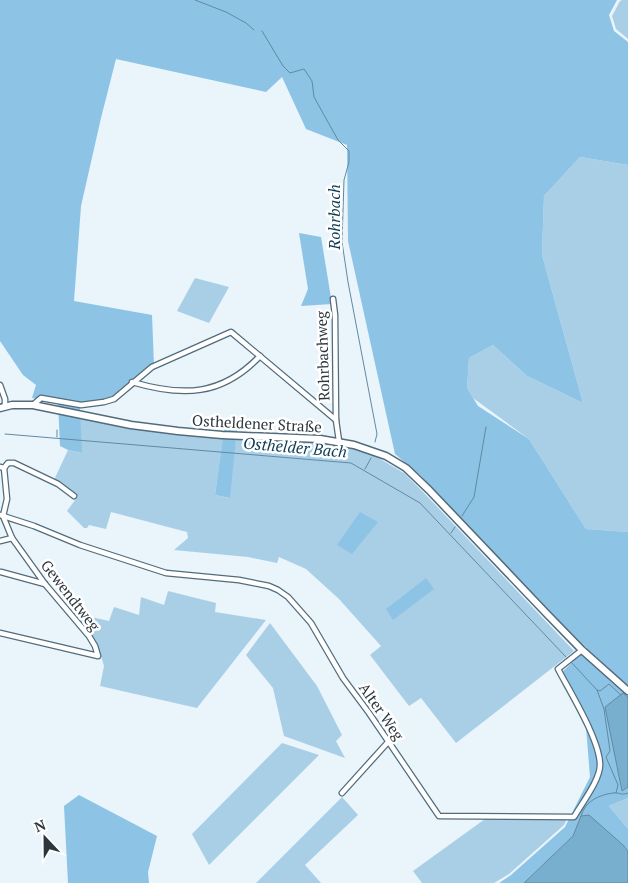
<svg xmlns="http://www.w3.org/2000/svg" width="628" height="883" font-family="'PT Serif',serif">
  <rect width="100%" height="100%" fill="#e9f4fb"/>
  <g fill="#a9cfe7">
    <polygon points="622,0 628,0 628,39 616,29 612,16 620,1"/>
    <polygon points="580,157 628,165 628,532 586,529 529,439 473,398 467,388 469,358 493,345 527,376 583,403 542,255 544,196"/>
    <polygon points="195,278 229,287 209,323 177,311"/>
    <polygon points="80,418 127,428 223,439 215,495 229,498 236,439 312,442 356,448 375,456 404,473 426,495 574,651 456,743 421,698 409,706 370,655 381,646 339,599 306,569 279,557 277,563 248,557 174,550 188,538 187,532 111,512 106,529 89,525 87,528 84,528 67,511 78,496 54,480 68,450 81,453"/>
    <polygon points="168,591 216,603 215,612 266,620 197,708 100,686 104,666 97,643 73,613 109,621 114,607 139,615 141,597 164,605"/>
    <polygon points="270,623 317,686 342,735 336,741 345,758 284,736 273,688 246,655"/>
    <polygon points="282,743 319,755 209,865 192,834"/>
    <polygon points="342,797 358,815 305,865 321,883 256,883"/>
    <polygon points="628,798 628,829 609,806"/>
    <polygon points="485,819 567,819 564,825 509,874 494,883 422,883 413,871"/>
  </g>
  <g fill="#8dc3e5">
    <polygon points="0,0 617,0 609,15 614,31 628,42 628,165 580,157 544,196 542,255 583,403 527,376 493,345 469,358 467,388 478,406 529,439 586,529 628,532 628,697 623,694 606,707 622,791 628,787 628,798 609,806 628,829 628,851 623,845 589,816 573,836 524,883 499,883 511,875 565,827 590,777 586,727 559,675 587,648 524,587 420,475 395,454 348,241 347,145 306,129 282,77 266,92 116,59 101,118 81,206 74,301 152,315 154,366 114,401 80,408 82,453 68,450 60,446 58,403 32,398 36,385 23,375 0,341"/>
    <polygon points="299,233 321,237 332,304 301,306 308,289"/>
    <polygon points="224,430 237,430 230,498 215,495"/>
    <polygon points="360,512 378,522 352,554 337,545"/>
    <polygon points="426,578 434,589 393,620 386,609"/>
    <polygon points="79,795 157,836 148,872 149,883 68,883 64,806"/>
  </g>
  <g fill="#78aece" stroke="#618aa2">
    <polygon points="623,693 628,697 628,787 622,791 605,707"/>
    <polygon points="589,815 623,845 628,851 628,883 524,883 573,836 581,816"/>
  </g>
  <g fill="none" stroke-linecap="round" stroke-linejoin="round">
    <g stroke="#618aa2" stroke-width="1">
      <polyline points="195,0 226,12 246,23 254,30"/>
      <polyline points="262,31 283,66 290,73 304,69 312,81 314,97 338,140 349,151 349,162 344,180 342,242 348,282 377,434 375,442"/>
      <polyline points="5,434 351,463 420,503 566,657"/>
      <polyline points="57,437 57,430"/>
      <polyline points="365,469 371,458"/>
      <polyline points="462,516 474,497 486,427"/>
      <polyline points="451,533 455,527"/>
      <polyline points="572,663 597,690 600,691 609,684 621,695"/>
      <polyline points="597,690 604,709 610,751 606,757 618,785 616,793"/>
      <path d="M581 816C585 801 599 795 613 793 619 792 621 796 628 793"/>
    </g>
    <g stroke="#526c7b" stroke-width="7">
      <g id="minor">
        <polyline points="333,299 335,315 336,420 339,441"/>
        <path d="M132 382C183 397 222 396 260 356"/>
        <polyline points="0,385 5,399 5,406"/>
        <polyline points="33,405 41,398 81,405 104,402 114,399 152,367 231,332 336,420"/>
        <polyline points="0,467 4,468 8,463 14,463 58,484 74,496"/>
        <path d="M0 515 34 526 80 545 166 573 239 580 269 586 278 590 288 597 311 623 343 678 369 713 439 816 574 817C582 803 600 780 600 765 600 740 570 692 558 669L582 650"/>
        <polyline points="0,541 12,538"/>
        <polyline points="1,572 45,584"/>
        <polyline points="0,633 98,656 95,646 89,636 45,584 12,538 3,516 7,499 4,468"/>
        <polyline points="342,793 389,741"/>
      </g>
    </g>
    <g stroke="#526c7b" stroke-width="9">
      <polyline id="secondary" points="0,408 12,405 33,405 131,425 178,431 222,435 320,439 354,445 386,456 406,468 429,490 546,613 582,650 628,691"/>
    </g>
    <use href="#minor" stroke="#fff" stroke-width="4.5"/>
    <use href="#secondary" stroke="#fff" stroke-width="6"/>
  </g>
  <g text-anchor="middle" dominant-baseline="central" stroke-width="5" stroke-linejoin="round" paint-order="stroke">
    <g font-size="15" fill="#2b363d" stroke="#fff">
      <text transform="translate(322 356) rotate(-92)">Rohrbachweg</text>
      <text transform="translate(257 423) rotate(3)">Ostheldener Straße</text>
      <text transform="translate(71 595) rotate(52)">Gewendtweg</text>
      <text transform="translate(382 711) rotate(55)">Alter Weg</text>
    </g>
    <g font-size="16" font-style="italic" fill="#0e3b52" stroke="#fff">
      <text transform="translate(334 217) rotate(-90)">Rohrbach</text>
      <text transform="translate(295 447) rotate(5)">Osthelder Bach</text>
    </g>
  </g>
  <g transform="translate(45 838) rotate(338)" stroke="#ffffff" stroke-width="4" paint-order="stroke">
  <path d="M0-4L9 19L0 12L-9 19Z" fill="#2b363d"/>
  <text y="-8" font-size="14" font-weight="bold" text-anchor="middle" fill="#2b363d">N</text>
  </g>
</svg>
